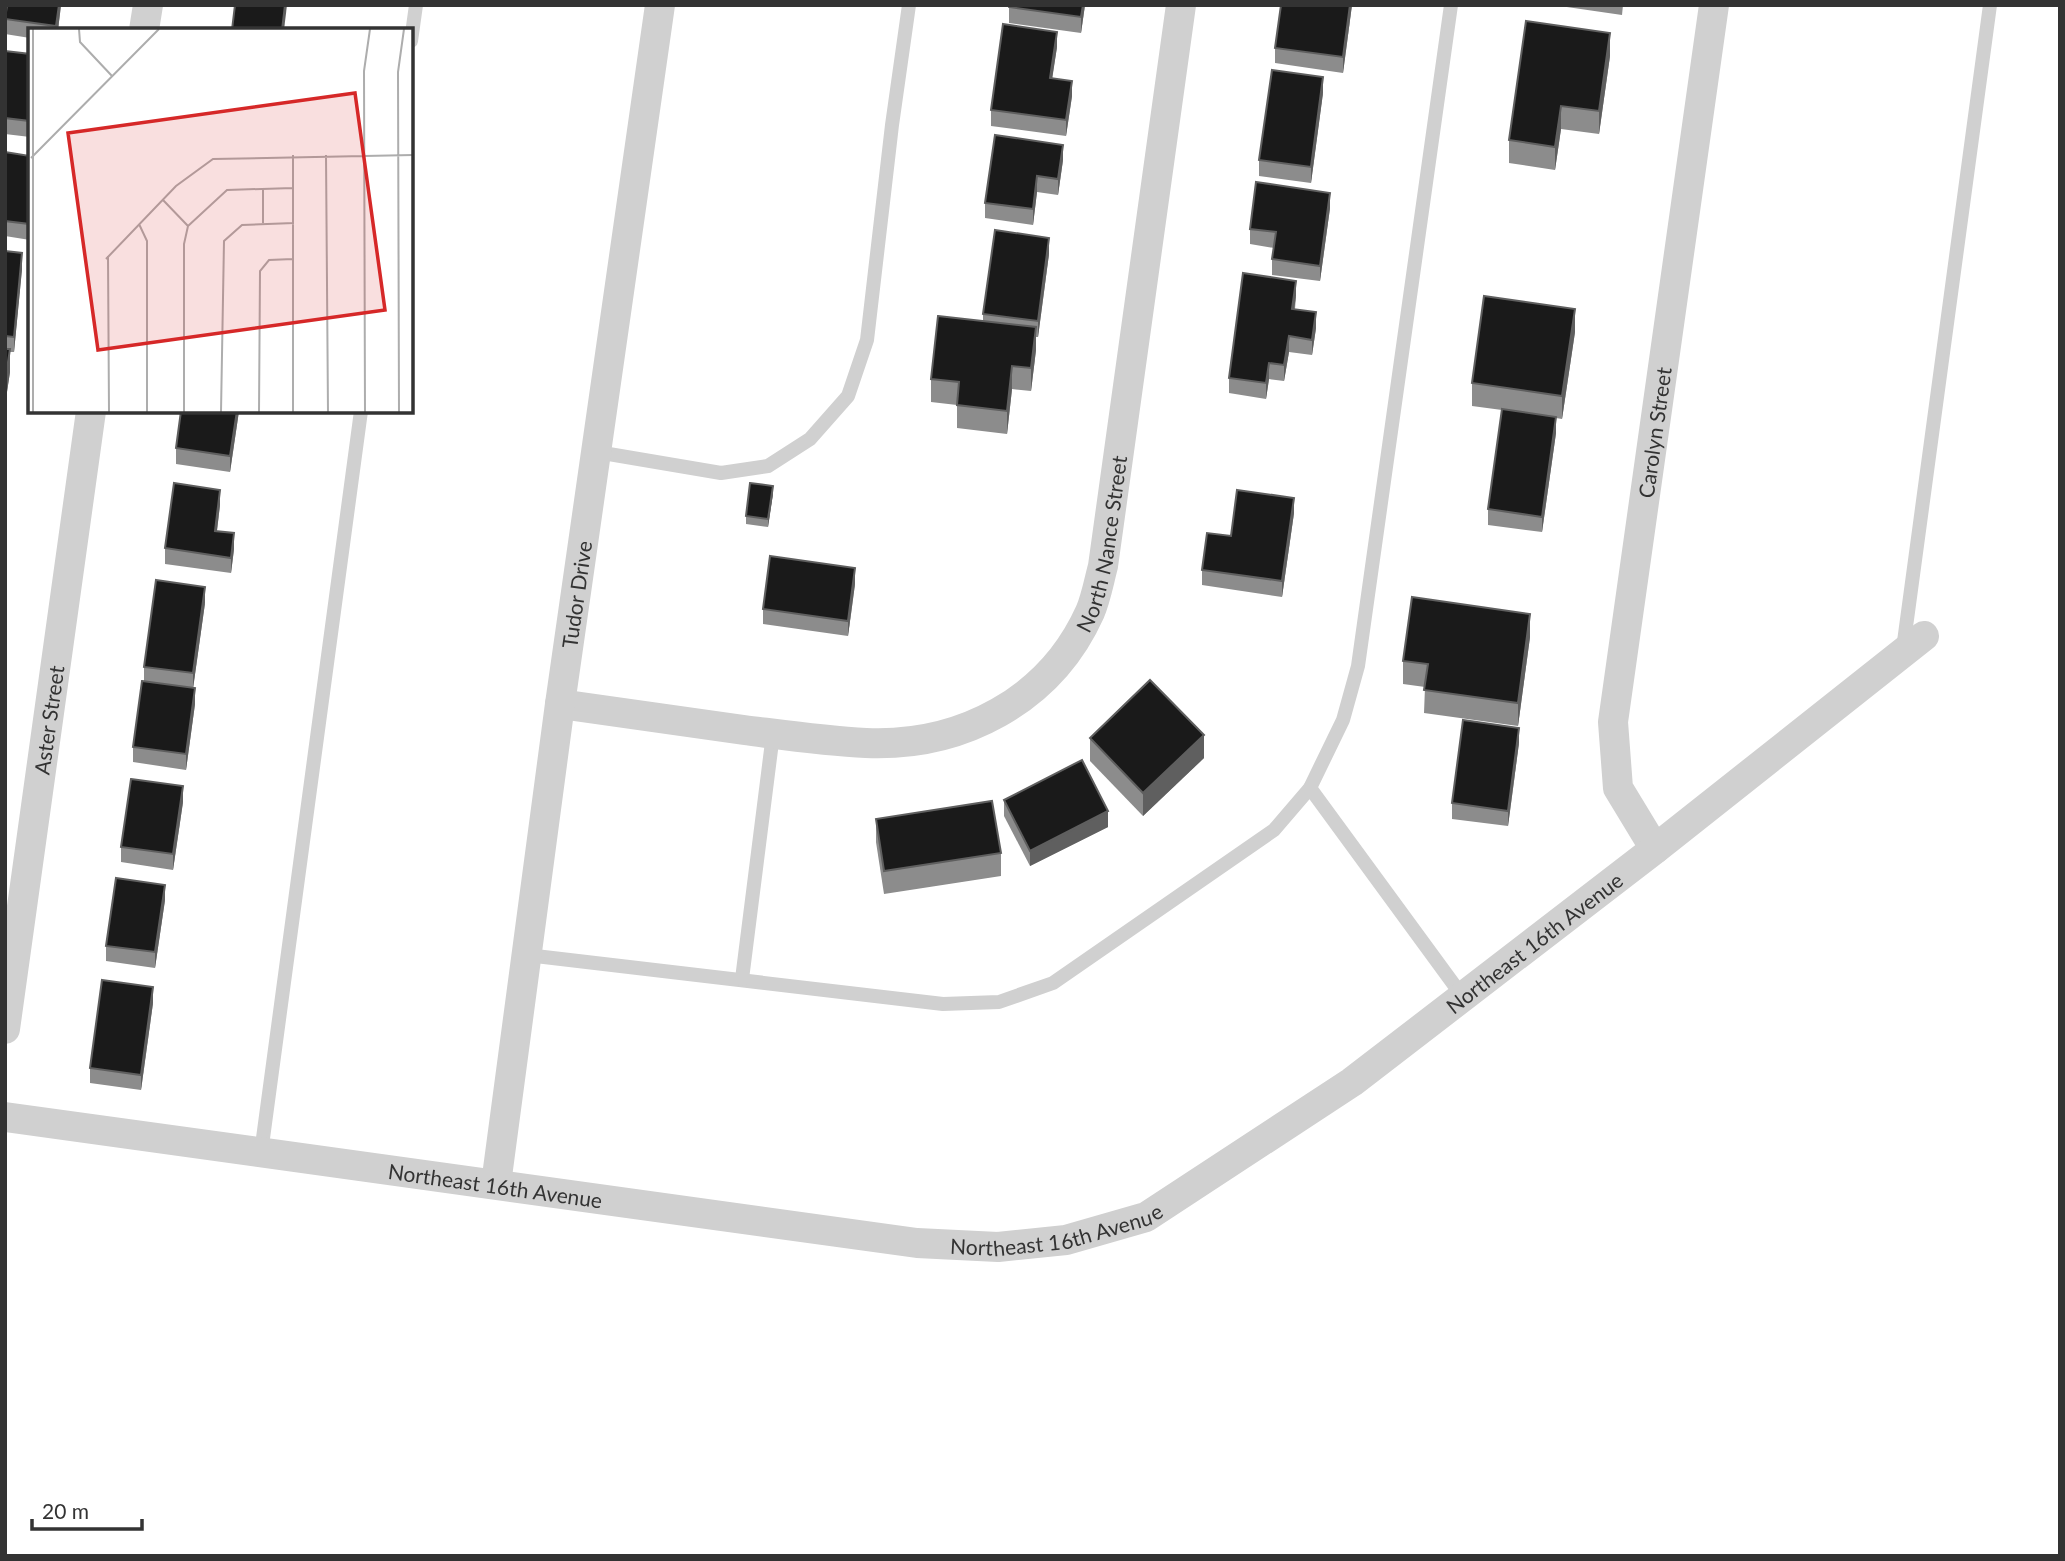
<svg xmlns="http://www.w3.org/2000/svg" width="2065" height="1561" font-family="Lato,sans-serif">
  <rect width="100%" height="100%" fill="#fff"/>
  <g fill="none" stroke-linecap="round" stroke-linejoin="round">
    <g stroke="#d0d0d0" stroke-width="14">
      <polyline points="411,41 416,5"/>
      <polyline points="597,452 721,473 768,466 810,439 848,396 867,340 892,125 909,5"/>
      <polyline points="1903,649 1990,5"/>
      <polyline points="1310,788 1463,997"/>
      <polyline points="527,955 943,1004 999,1002 1053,983 1274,830 1310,788 1343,720 1358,666 1451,5"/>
      <polyline points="742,979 773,734"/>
      <polyline points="261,1153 361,411"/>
    </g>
    <g stroke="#d0d0d0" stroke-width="30">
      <polyline points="144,30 148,5"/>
      <path id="s1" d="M560 704C621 713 683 721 744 730 784 735 825 741 866 743 961 747 1050 701 1090 612 1096 598 1099 581 1103 566L1181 5"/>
      <path id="s2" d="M1655 849 1618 788 1613 722 1714 5"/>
      <path id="s3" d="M5 1029 91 411"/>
      <path id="s4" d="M5 1117 917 1243 998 1247 1066 1240 1146 1217 1352 1082 1655 849 1924 636"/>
      <path id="s5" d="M496 1184 560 704 660 5"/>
    </g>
  </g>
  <g fill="#8c8c8c">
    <polygon points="7,5 61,5 58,30 30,30 30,38 5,34 5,16"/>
    <polygon points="1009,5 1085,5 1081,33 1009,23"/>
    <polygon points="1281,5 1352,5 1343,73 1275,63 1275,48"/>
    <polygon points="1553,5 1623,5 1622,15"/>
    <polygon points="1057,47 1052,78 1072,96 1066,136 991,126 991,110"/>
    <polygon points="5,51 30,54 30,137 5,134"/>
    <polygon points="1610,56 1599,134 1561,129 1555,170 1509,163 1509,140"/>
    <polygon points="1323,93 1311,183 1259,176 1259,160"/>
    <polygon points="5,152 30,156 30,240 5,236"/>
    <polygon points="1063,160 1058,195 1037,192 1033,225 985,218 985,203"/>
    <polygon points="1330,208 1320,281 1272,275 1272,259 1274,248 1250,244 1250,229"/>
    <polygon points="5,251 22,269 14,352 10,352 10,372 5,405"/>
    <polygon points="1049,254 1038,337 1036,337 1036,350 1031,391 1012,389 1007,434 957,428 957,405 931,402 931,379 983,321 983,314"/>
    <polygon points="1296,296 1295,309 1316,328 1312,355 1289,352 1284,381 1269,379 1266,399 1229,393 1229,378"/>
    <polygon points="1575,332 1562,419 1556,418 1556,433 1542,532 1488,525 1488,509 1502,410 1472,406 1472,383"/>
    <polygon points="239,411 230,472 176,464 176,448"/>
    <polygon points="773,494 768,527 746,524 746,516"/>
    <polygon points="220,505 217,531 234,549 231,573 165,564 165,548"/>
    <polygon points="1294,513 1282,597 1202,585 1202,570 1231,536"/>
    <polygon points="855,584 848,636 763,624 763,609"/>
    <polygon points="205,603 193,688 195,704 186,770 133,762 133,747 144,681 144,667"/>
    <polygon points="1530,637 1518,726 1424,713 1425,687 1403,684 1403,661"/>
    <polygon points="1090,738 1204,758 1143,816 1090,761"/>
    <polygon points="1519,743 1508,826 1452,819 1452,803"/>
    <polygon points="1004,800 1108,827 1030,866 1004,816"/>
    <polygon points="183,802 173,870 121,862 121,847"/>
    <polygon points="876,819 1001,853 1001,876 884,894 876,842"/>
    <polygon points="165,900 155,968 106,961 106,946"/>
    <polygon points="153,1003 141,1090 90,1083 90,1068"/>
  </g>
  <g fill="#5f5f5f">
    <polygon points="59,5 61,5 58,30 56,30"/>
    <polygon points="285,5 287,5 284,30 282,30"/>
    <polygon points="1083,5 1085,5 1081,33 1081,17"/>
    <polygon points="1350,5 1352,5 1343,73 1343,57"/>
    <polygon points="1057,32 1057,47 1050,93 1050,78"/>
    <polygon points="1610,33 1610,56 1599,134 1599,111"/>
    <polygon points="1323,77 1323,93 1311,183 1311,167"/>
    <polygon points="1072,81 1072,96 1066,136 1066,120"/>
    <polygon points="1561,106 1561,129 1555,170 1555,147"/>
    <polygon points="1063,145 1063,160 1058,195 1058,179"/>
    <polygon points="1037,176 1037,192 1033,225 1033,209"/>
    <polygon points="1330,193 1330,208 1320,281 1320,266"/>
    <polygon points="1049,238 1049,254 1038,337 1038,321"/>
    <polygon points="22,253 22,269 14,352 14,337"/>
    <polygon points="1296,281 1296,296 1292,324 1292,309"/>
    <polygon points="1575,309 1575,332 1562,419 1562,396"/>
    <polygon points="1316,312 1316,328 1312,355 1312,340"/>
    <polygon points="1036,327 1036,350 1031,391 1031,368"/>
    <polygon points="1289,336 1289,352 1284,381 1284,365"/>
    <polygon points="10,349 10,372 5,405 5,382"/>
    <polygon points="1269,363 1269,379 1266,399 1266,383"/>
    <polygon points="1012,366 1012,389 1007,434 1007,411"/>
    <polygon points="237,411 239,411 230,472 230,456"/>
    <polygon points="1556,417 1556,433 1542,532 1542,517"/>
    <polygon points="773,486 773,494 768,527 768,519"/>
    <polygon points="220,490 220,505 215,546 215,531"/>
    <polygon points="1294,498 1294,513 1282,597 1282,581"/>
    <polygon points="234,533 234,549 231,573 231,558"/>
    <polygon points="855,568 855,584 848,636 848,621"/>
    <polygon points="205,587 205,603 193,689 193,673"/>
    <polygon points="1530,614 1530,637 1518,726 1518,703"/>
    <polygon points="195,688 195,704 186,770 186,754"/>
    <polygon points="1519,728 1519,743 1508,826 1508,811"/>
    <polygon points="1204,735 1204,758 1143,816 1143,793"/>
    <polygon points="183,786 183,802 173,870 173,854"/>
    <polygon points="1108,811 1108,827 1030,866 1030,851"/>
    <polygon points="165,885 165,900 155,968 155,952"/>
    <polygon points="153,987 153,1003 141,1090 141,1075"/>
  </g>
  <g fill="#1a1a1a" stroke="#5f5f5f" stroke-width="2">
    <polygon points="7,5 59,5 56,26 5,19"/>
    <polygon points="235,5 285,5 282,30 232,30"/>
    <polygon points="1009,5 1083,5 1081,17 1009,7"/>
    <polygon points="1281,5 1350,5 1343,57 1275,48"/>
    <polygon points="1526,21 1610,33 1599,111 1561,106 1555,147 1509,140"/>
    <polygon points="1003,24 1057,32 1050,78 1072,81 1066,120 991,110"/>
    <polygon points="5,51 30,54 30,121 5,118"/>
    <polygon points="1272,70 1323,77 1311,167 1259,160"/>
    <polygon points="995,135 1063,145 1058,179 1037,176 1033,209 985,203"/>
    <polygon points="5,152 30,156 30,224 5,221"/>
    <polygon points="1256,182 1330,193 1320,266 1272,259 1276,232 1250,229"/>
    <polygon points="995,230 1049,238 1038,321 983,314"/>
    <polygon points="5,251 22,253 14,337 5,336"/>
    <polygon points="1243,273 1296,281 1292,309 1316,312 1312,340 1289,336 1284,365 1269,363 1266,383 1229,378"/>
    <polygon points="1484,296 1575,309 1562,396 1472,383"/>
    <polygon points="938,316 1036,327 1031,368 1012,366 1007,411 957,405 959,382 931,379"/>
    <polygon points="5,349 10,349 5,382"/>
    <polygon points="1502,409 1556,417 1542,517 1488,509"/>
    <polygon points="181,411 237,411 230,456 176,448"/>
    <polygon points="174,483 220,490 215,531 234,533 231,558 165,548"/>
    <polygon points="750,483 773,486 768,519 746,516"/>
    <polygon points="1237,490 1294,498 1282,581 1202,570 1207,533 1231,536"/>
    <polygon points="770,556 855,568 848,621 763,609"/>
    <polygon points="156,580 205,587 193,673 144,667"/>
    <polygon points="1412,597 1530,614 1518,703 1424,690 1428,664 1403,661"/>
    <polygon points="1150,680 1204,735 1143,793 1090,738"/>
    <polygon points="142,681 195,688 186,754 133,747"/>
    <polygon points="1463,720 1519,728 1508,811 1452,803"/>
    <polygon points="1082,760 1108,811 1030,851 1004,800"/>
    <polygon points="131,779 183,786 173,854 121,847"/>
    <polygon points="992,801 1001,853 884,871 876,819"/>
    <polygon points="116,878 165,885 155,952 106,946"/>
    <polygon points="102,980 153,987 141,1075 90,1068"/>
  </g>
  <g text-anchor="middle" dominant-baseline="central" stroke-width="7" stroke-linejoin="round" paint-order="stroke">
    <g font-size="21" fill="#333" stroke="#fff">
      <text stroke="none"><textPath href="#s2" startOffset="430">Carolyn Street</textPath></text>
      <text stroke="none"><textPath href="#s1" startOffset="654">North Nance Street</textPath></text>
      <text stroke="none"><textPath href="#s5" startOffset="595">Tudor Drive</textPath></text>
      <text stroke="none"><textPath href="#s3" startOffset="312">Aster Street</textPath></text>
      <text stroke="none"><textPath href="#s4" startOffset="1629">Northeast 16th Avenue</textPath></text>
      <text stroke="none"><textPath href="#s4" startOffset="495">Northeast 16th Avenue</textPath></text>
      <text stroke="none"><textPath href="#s4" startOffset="1062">Northeast 16th Avenue</textPath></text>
    </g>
  </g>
  <g transform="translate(28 28)">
    <rect width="385" height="385" fill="#fff"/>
    <path fill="none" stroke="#adadad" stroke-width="2" d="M5 1V384M51 1 52 14 84 48M265 127V384M298 127 300 384M3 130 131 1M235 160V195M135 172 160 198M111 196 119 213V384M80 228 81 384M78 231 148 158 185 131 385 127M156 384V216L160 198 199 162 265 160M193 384 196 213 214 197 266 195M231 384 232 243 241 232 265 231M337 384 336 43 342 1M371 384 370 44 376 1"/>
    <path fill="#d62828" fill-opacity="0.15" stroke="#d62828" stroke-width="3.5" d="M327 65 357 282 70 322 40 105Z"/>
    <rect width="385" height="385" fill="none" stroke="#333" stroke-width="3.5"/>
  </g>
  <rect width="2065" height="1561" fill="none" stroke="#333333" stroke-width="14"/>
  <path d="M32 1519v10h110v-10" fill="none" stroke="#333333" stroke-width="3.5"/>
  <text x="42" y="1519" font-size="21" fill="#333333" stroke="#ffffff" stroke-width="5" paint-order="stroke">20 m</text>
</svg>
